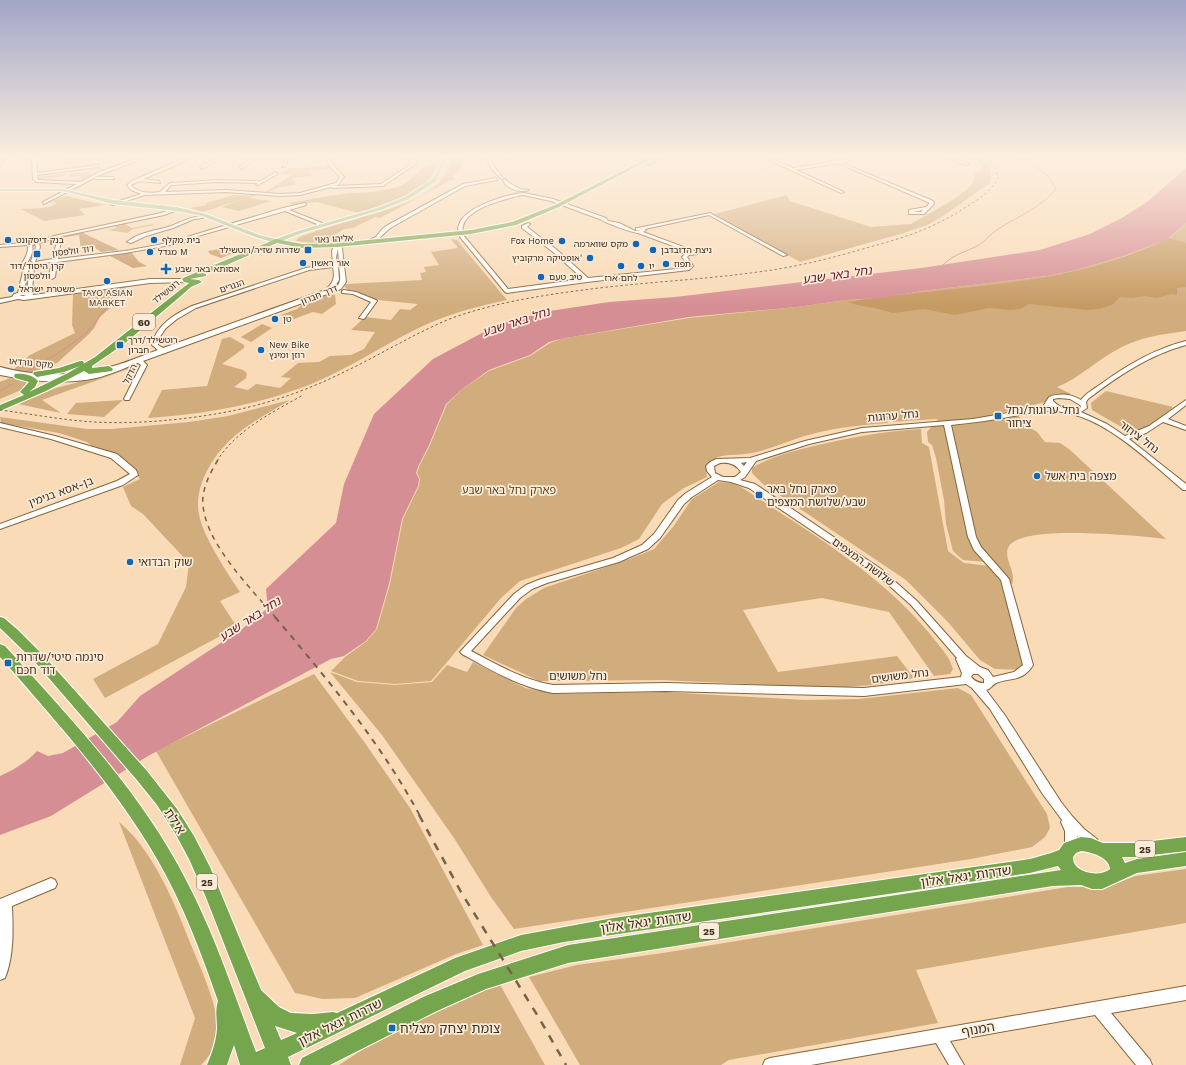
<svg xmlns="http://www.w3.org/2000/svg" width="1186" height="1065" font-family="'Work Sans','Noto Sans Hebrew',sans-serif">
  <rect width="100%" height="100%" fill="#f9dbb7"/>
  <g fill="#d1ac7d">
    <polygon points="88,157 100,157 101,159 107,157 113,158 66,164 64,162 70,159"/>
    <path d="M452 157H459L463 162 459 170 452 175 456 180H451L380 218 375 217 353 228 344 229 320 244 296 241C298 237 305 235 311 233 347 219 414 209 441 181 447 174 449 166 452 157Z"/>
    <path d="M965 157C969 157 974 156 978 157 989 159 993 174 990 183L940 218 927 225 904 233 800 262 715 214 786 195 790 201 871 227 911 224 956 198 972 185 976 172 984 170 978 161Z"/>
    <path d="M437 162 432 176 424 185 395 201 359 213 316 202 293 205 288 203C304 201 320 197 336 195 356 192 378 193 397 187 412 183 422 163 437 162Z"/>
    <polygon points="328,165 331,169 310,171 312,176 292,178 296,185 280,187 268,192 265,192 292,175 280,174 289,168 306,168"/>
    <polygon points="89,172 91,176 79,182 38,181 36,177 65,174 65,176 40,179 40,181 59,179 60,181 81,179 80,176 70,177 68,174"/>
    <polygon points="256,194 260,194 248,198 271,201 239,211 222,207 240,200 202,212 190,208 206,205 206,203 234,195 247,196"/>
    <path d="M66 196 105 205 79 209 85 215 44 221 21 209C31 208 48 210 56 203L53 201Z"/>
    <polygon points="123,223 132,228 152,224 154,225 133,229 127,233 108,230 117,228 113,225"/>
    <path d="M1186 223V331C1164 334 1140 337 1120 348 1098 359 1080 378 1057 387L1071 394C1063 397 1050 392 1046 402L1000 413H1016L1024 422V424L1037 432 1045 442 1060 443 1069 449 1166 539C1140 536 1022 524 1009 546 1002 558 1017 571 1012 584L996 563 963 560 953 551 946 524 944 500 936 458 932 445 928 442 927 432 938 419 889 422 881 411 888 423C864 425 839 427 816 433 794 438 773 449 752 453 739 456 724 453 713 459 706 463 706 470 707 477L684 488 662 504 639 539 621 548 520 581 501 598 431 681 395 684 358 681 331 671 345 657 367 641 377 629 390 584 403 519 419 486 420 479 417 473 419 467 430 445 447 404 461 390 489 371 530 356 550 343 560 339 689 318 797 307 846 300 883 298 922 291 1048 276 1073 271 1125 256 1164 241 1171 237Z"/>
    <path d="M451 239 457 240 507 300C479 306 451 313 425 325 392 340 361 361 329 376 275 402 208 414 148 418L162 390 207 386 222 339 230 337 244 345V348L222 364 243 370 247 373 246 378 234 387 248 390 256 384 280 388 291 378 281 377 298 363 319 362 330 356 351 355 364 349 375 332 351 330 365 317 391 320 400 309 410 310 418 304 378 300 348 290 344 286 346 284 422 280 420 273 426 272 424 267 439 265 431 252 458 248Z"/>
    <polygon points="123,286 126,287 124,290 103,305 103,308 110,308 100,317 94,328 89,334 57,363 33,372 14,369 30,355 75,333 72,325 73,294 106,289 105,298 108,288"/>
    <polygon points="330,294 335,295 336,304 322,314 313,312 291,320 281,315 297,309 303,304"/>
    <polygon points="262,324 272,328 251,342 241,337"/>
    <polygon points="131,366 134,367 42,400 61,413 18,404 56,388 98,377"/>
    <polygon points="10,378 26,381 29,384 21,390 0,399 0,382"/>
    <path d="M1106 391 1173 407C1163 419 1145 430 1130 432L1092 410 1091 403Z"/>
    <polygon points="123,400 104,417 67,414 76,403"/>
    <path d="M290 400C274 410 256 419 241 431 217 448 193 484 199 514 202 535 228 574 240 592L220 601 237 627 105 698 93 679 158 644 186 587 189 563 143 514 131 506 123 487 140 479 136 473 119 455 97 450 87 442 59 433 1 423 0 417 87 429H112L189 422 228 416Z"/>
    <path d="M921 429 922 443 929 447 948 551 964 563 990 566 1001 579 1023 662 1022 670 995 669 980 660 948 622 906 580 763 484 752 473V468C770 457 790 452 810 447 847 438 883 431 921 429Z"/>
    <path d="M719 482 731 483 741 487C807 531 879 572 930 634 939 646 949 655 953 669L950 674 934 676 889 612 822 598 743 610 778 672 897 656 914 678 872 685 833 688 662 680 539 681 483 655 516 608 526 599 544 588 630 559 654 549 673 527 692 499Z"/>
    <polygon points="473,662 525,688 555,694 665,692 805,700 859,699 958,688 971,695 1047,814 1050,828 1045,837 1032,847 971,859 514,929 491,897 454,838 382,735 330,672 357,682 395,685 432,682 447,665 467,672"/>
    <polygon points="314,674 365,743 410,808 483,945 456,954 355,998 323,999 295,993 156,751"/>
    <path d="M119 822C125 827 131 833 136 839 163 872 178 913 194 952 203 974 221 1013 217 1037 215 1048 209 1057 201 1065H180L195 1018Z"/>
    <polygon points="1186,869 1186,923 916,970 938,1023 729,1060 721,1065 580,1065 529,977 577,965 663,953 1068,887 1102,887 1115,884 1135,876"/>
    <polygon points="499,983 545,1065 339,1065 362,1050 414,1022"/>
  </g>
  <g fill="#c59a63">
    <polygon points="81,232 119,250 101,252 94,247 81,249 79,235 60,238 58,237"/>
    <path d="M1168 238 1186 243V287L1177 288V295L1171 294 1157 298 1145 296 1132 298 1120 297 1112 305 1099 309 1087 310 1029 304 1020 309 1010 310 989 308 955 315 924 309 893 313 875 308 857 305 848 302C955 284 1070 289 1168 238Z"/>
    <polygon points="219,249 230,249 231,252 236,252 221,258 210,254 208,251"/>
    <polygon points="131,252 139,262 147,266 133,268 110,256"/>
  </g>
  <path fill="#d68e95" d="M1186 168V223L1170 237 1163 241 1124 256 1073 271 1047 276 922 291 883 298 846 300 797 307 689 317 560 339 549 342 530 355 489 370 461 390 446 404 429 445 418 467 416 473 419 479 418 486 402 519 389 584 376 629 366 641 344 656 331 659 148 756 51 816 0 835V776C15 769 26 763 37 751L48 756 63 753 117 722 140 696 242 629 268 608 266 589 336 523 344 484 374 414 433 359 482 333 509 321 550 311 609 302 675 297 921 268 1040 250 1090 234 1122 218 1147 202Z"/>
  <g fill="none" stroke-linecap="round" stroke-linejoin="round">
    <g stroke="#d68e95" stroke-width="1">
      <polyline points="78,232 114,252"/>
      <polyline points="117,253 137,266"/>
      <path d="M942 266C953 254 966 252 979 245 986 241 991 233 998 229 1018 216 1041 208 1056 189L1047 175 1021 157"/>
      <path d="M29 370C50 359 71 346 89 330 97 323 99 312 109 307"/>
      <polyline points="0,391 12,384"/>
    </g>
    <g stroke="#856439" stroke-width="2">
      <g id="minor">
        <polygon points="32,157 36,157 37,173 99,165 98,167 37,175 38,180 81,182 99,172 142,157 146,157 95,177 113,177 114,179 96,179 94,178 44,204 43,202 77,184 36,182 33,179"/>
        <path d="M187 157H191L174 166 143 179 159 181 160 183 139 181 131 185C138 194 151 193 160 192L170 183 217 180 261 181 276 172 277 174 258 185 256 184 257 183 217 182 171 185 165 192 226 190 280 194 300 193 336 183 340 177 330 166 325 157H327L332 164 344 177 338 185 335 186 381 184 413 163 406 157H409L417 163 383 186 333 188 331 187 300 195 280 196 226 192 145 195 113 205 110 204 141 194 131 190 127 185 132 181Z"/>
        <polygon points="218,157 222,157 203,168 200,167"/>
        <polygon points="238,157 285,157 283,158 255,158 241,169 240,167 251,158 239,158"/>
        <polygon points="286,157 289,157 284,167 282,167"/>
        <polygon points="487,157 489,157 493,165 503,179 501,179 489,165"/>
        <path d="M770 157H772V159L793 168 834 162 825 157H828L839 161 855 157 847 162 842 163 933 201 934 204 924 214H909V210L926 207 930 203 838 163 796 170 844 192 841 193 769 160ZM923 210 921 212H913Z"/>
        <polygon points="944,157 948,157 969,164 966,165"/>
        <path d="M496 178 497 180 465 186 392 227C381 234 382 240 367 243L365 242 376 237 382 229 388 225 463 184Z"/>
        <path d="M505 179 508 182 520 189 529 190C521 193 506 189 503 180Z"/>
        <path d="M524 193 553 199 606 218 608 221 619 223 635 231 641 230H636V228H638L710 213 787 255 783 256 709 215 645 229 646 230 643 232 697 252V254L689 255 687 257 693 266 689 270 587 282 507 293 505 292 460 237 458 228C459 225 460 221 462 219 473 205 507 194 524 193ZM523 195 551 201 602 220C605 223 634 233 638 233L684 250 681 252 685 254 682 257 688 266 686 268 588 278 557 250 527 227 530 224 528 223 522 226V228L553 252 583 279 508 289 464 236C463 233 462 229 463 226 467 208 507 198 523 195Z"/>
        <polygon points="305,203 306,205 289,210 322,223 322,225 318,228 314,227 317,224 285,211 191,238 187,237 283,208"/>
        <path d="M176 208H177V210L164 215 58 237 61 239 58 259 125 251 185 240 187 241V242L125 253 57 262 55 277 52 279 49 277 52 262 36 264 34 266 32 291 33 295 150 279H185L187 280V282L150 283 24 300 18 299 0 303V299L12 297 14 294 18 293 24 267 21 264C25 260 29 251 28 245L0 247V245L34 242 54 236 161 213ZM52 239 57 240 53 259 35 262 40 247 39 243ZM35 244 36 247 31 261 33 262 30 266 27 292H24L29 266 26 264C30 260 34 250 32 245ZM23 295H26L23 296H19Z"/>
        <path d="M201 216 203 217V218L194 219 173 228 146 236 131 243 127 242C139 232 156 231 171 226 181 222 190 217 201 216Z"/>
        <path d="M335 244H339L342 248 346 282 341 289 143 361 147 365 129 400H125L124 399 141 365 138 363C124 368 110 375 96 378 65 385 31 381 0 375V371L3 372 0 371V367C34 376 72 377 106 368 124 364 141 356 158 350L152 345C156 325 175 314 192 306L306 268 333 264 332 251ZM338 249 339 263H337L336 257ZM338 266H339C340 275 343 284 333 289L339 280ZM333 267C335 277 334 283 325 290L163 348 158 345 159 338 166 328 177 319 196 308 309 270Z"/>
        <polygon points="344,290 356,292 376,300 377,301 364,319 359,318 371,302 353,294 342,293 342,291"/>
        <path d="M1186 341V345C1149 355 1118 376 1088 399L1086 402 1087 408 1081 412 1107 424 1125 436 1149 426 1186 400V405L1168 419 1186 426V430L1163 422 1146 433 1129 439 1186 484V490H1183C1145 458 1097 408 1044 411 1034 412 1024 414 1014 416 993 420 972 423 951 425L976 537 981 547 1009 579 1033 665C1023 682 1011 677 996 683 992 685 991 689 986 690L1004 714 1061 802 1072 816 1084 829 1097 839 1099 843 1097 847C1089 850 1083 842 1077 836V847L1075 851 1071 852 1067 851 1065 847V831L1061 822 1062 820 1042 793 990 709 972 688 966 684 864 696 666 691 553 693C519 687 491 670 462 654L460 652 514 594 526 585 541 579 613 558 642 545 654 534 678 500 686 493 712 477 707 471 706 466 710 462 716 459 750 458 805 441 862 428 973 419 1043 407H1052L1050 406H1045L1044 405 1049 397C1060 393 1071 394 1081 400 1086 393 1094 389 1101 384 1127 365 1154 349 1186 341ZM1059 398 1070 399 1080 405 1081 407C1071 413 1060 408 1053 401V399ZM944 425 968 537 974 550 1001 580 1023 665 1014 672 993 677 988 670 980 667 966 656 917 601 881 569 755 484 740 480 745 477 756 461 809 444 862 432ZM747 462 744 466 741 463ZM720 463C729 462 736 464 741 472L735 477H723L715 473 714 466ZM718 480 731 482 749 488 875 573 911 605 957 658 956 659 962 673 961 677 864 688 666 683 553 685C523 680 498 665 471 651L520 598 532 589 547 583 619 562 648 549 660 538 684 504 692 497ZM973 674H978L984 679V683C978 683 975 681 971 677Z"/>
        <polygon points="0,423 55,436 117,454 136,470 138,475 123,485 0,529 0,524 117,481 130,474 111,458 51,439 0,427"/>
        <path d="M51 878 55 880 57 884 55 888 12 906C13 929 14 956 5 978L0 980V899Z"/>
        <polygon points="1186,986 1186,1000 1111,1013 1150,1060 1152,1065 1136,1065 1095,1015 950,1041 964,1065 949,1065 936,1043 811,1065 763,1065 765,1060 770,1058"/>
      </g>
    </g>
    <g stroke="#fff" stroke-width="2">
      <g id="major">
        <polygon points="6,157 10,157 0,169 0,165"/>
        <polygon points="443,157 447,157 440,174 435,182 409,199 381,210 302,233 276,243 255,237 202,216 176,211 113,204 63,191 0,191 0,189 63,189 113,200 176,207 206,214 259,235 276,239 298,231 377,208 405,197 431,180 436,174"/>
      </g>
    </g>
    <g stroke="#fff" stroke-width="2">
      <g id="highway">
        <path d="M650 157H655L559 207 516 225 471 234 337 247 302 248 277 243 206 274V276L190 279 199 280 202 282 191 287 182 295 124 344 92 366V368L109 366 113 369 112 371 89 374 84 371 46 391 0 411V405L24 395 20 392 29 382 15 378 14 376 15 374C23 373 33 375 38 381L35 387 29 392 68 373 95 357 189 283 184 282 182 279 183 278 276 239 302 244 337 243 471 230 512 222 555 205Z"/>
        <polygon points="661,157 666,157 650,166 645,165"/>
        <polygon points="80,361 83,361 84,363 83,365 64,372 37,377 33,374 34,372 59,368"/>
        <path d="M0 617 4 618 18 630 43 655 147 771 177 809 194 836 210 867 261 990 279 1007 291 1013 313 1014 333 1012 337 1013 455 958 521 935 613 918 1030 859 1051 853 1059 850 1064 843 1081 837 1091 838 1103 843H1135L1186 837V851L1135 857H1122L1125 863 1137 859 1186 852V866L1137 873 1102 889H1092L1081 885 1053 886 568 963 486 989 437 1011 330 1065H299L302 1058 423 997 478 974 568 945 1061 870 1058 866 1030 873 564 942 521 951 465 971 288 1057 291 1065H240L234 1045 227 1065H207C212 1053 216 1042 217 1029 217 1019 215 1010 218 1001 201 952 183 904 157 859 114 785 56 721 0 657V644L5 646C71 719 141 792 186 880 215 935 234 994 256 1052L265 1048 205 895 189 859 175 833 157 805 136 779 34 661 0 628ZM1081 851C1091 852 1109 857 1110 869 1100 878 1072 873 1073 857L1076 853ZM275 1026 297 1033 281 1040Z"/>
      </g>
    </g>
    <use href="#minor" fill="#fff" fill-rule="evenodd"/>
    <use href="#major" fill="#acc994" fill-rule="evenodd"/>
    <use href="#highway" fill="#75a54d" fill-rule="evenodd"/>
    <g stroke="#76624b" stroke-width="1" stroke-dasharray="2.5 2.5" stroke-linecap="butt">
      <path d="M0 410C31 414 62 420 94 422 132 424 171 421 209 415 256 408 302 393 344 372 380 355 415 333 452 318 497 302 544 295 591 289 655 281 720 279 784 268 812 263 839 256 866 248 903 238 930 230 963 209 976 201 991 192 998 178L996 169 984 157"/>
      <path d="M217 461C236 430 273 412 303 395"/>
    </g>
    <path stroke="#76624b" stroke-width="1.5" stroke-dasharray="5 5" stroke-linecap="butt" d="M218 460C211 471 205 483 203 496 199 538 251 588 276 618"/>
    <path stroke="#76624b" stroke-width="2" stroke-dasharray="6 6" stroke-linecap="butt" d="M275 617C328 680 381 743 420 816"/>
    <polyline stroke="#76624b" stroke-width="2.5" stroke-dasharray="8 8" stroke-linecap="butt" points="419,815 461,892 539,1018 566,1065"/>
  </g>
  <linearGradient id="sky" x2="0" y2="1"><stop stop-color="#a1a5c7"/><stop offset="0.51" stop-color="#fcefdf"/><stop offset="1" stop-color="#fcefdf" stop-opacity="0"/></linearGradient>
  <rect width="1186" height="306" fill="url(#sky)"/>
  <g fill="#1366b4" stroke="#fbebd9" stroke-width="1.5">
    <circle cx="8" cy="240" r="4"/>
    <circle cx="154" cy="240" r="4"/>
    <circle cx="562" cy="241" r="4"/>
    <circle cx="636" cy="244" r="4"/>
    <rect x="304" y="246" width="8" height="8" rx="2"/>
    <circle cx="653" cy="250" r="4"/>
    <circle cx="150" cy="252" r="4"/>
    <rect x="33" y="250" width="8" height="8" rx="2"/>
    <circle cx="590" cy="258" r="4"/>
    <circle cx="303" cy="263" r="4"/>
    <circle cx="666" cy="264" r="4"/>
    <circle cx="621" cy="266" r="4"/>
    <circle cx="641" cy="266" r="4"/>
    <path d="M164 263h4v4h4v4h-4v4h-4v-4h-4v-4h4z"/>
    <circle cx="541" cy="277" r="4"/>
    <circle cx="107" cy="281" r="4"/>
    <circle cx="11" cy="289" r="4"/>
    <circle cx="275" cy="319" r="4"/>
    <rect x="116" y="341" width="8" height="8" rx="2"/>
    <circle cx="261" cy="350" r="4"/>
    <rect x="994" y="412" width="8" height="8" rx="2"/>
    <circle cx="1037" cy="476" r="4"/>
    <rect x="755" y="491" width="8" height="8" rx="2"/>
    <circle cx="130" cy="562" r="4"/>
    <rect x="4" y="659" width="8" height="8" rx="2"/>
    <rect x="388" y="1024" width="8" height="8" rx="2"/>
  </g>
  <g text-anchor="middle" dominant-baseline="central" stroke-width="3.5" stroke-linejoin="round" paint-order="stroke">
    <g font-size="9" fill="#3d2e1c" stroke="#fbebd9">
      <text transform="translate(334 239) rotate(-3)">אליהו נאוי</text>
      <text transform="translate(73 251) rotate(-7)">דוד וולפסון</text>
      <text transform="translate(232 286) rotate(-19)">הנגרים</text>
      <text transform="translate(166 292) rotate(-39)">רוטשילד</text>
      <text transform="translate(319 295) rotate(-22)">דרך חברון</text>
      <text transform="translate(31 363) rotate(5)">מקס נורדאו</text>
      <text transform="translate(130 374) rotate(-64)">הדקל</text>
    </g>
    <g font-size="9" fill="#3d2e1c" stroke="#fbebd9" text-anchor="start">
      <text x="16" y="240">בנק דיסקונט</text>
      <text x="162" y="240">בית מקלף</text>
      <text x="554" y="241" text-anchor="end">Fox Home</text>
      <text x="628" y="244" text-anchor="end">מקס שווארמה</text>
      <text x="300" y="250" text-anchor="end">שדרות שז״ר/רוטשילד</text>
      <text x="661" y="250">ניצת הדובדבן</text>
      <text x="158" y="252">מגדל M</text>
      <text x="582" y="258" text-anchor="end">אופטיקה מרקוביץ'</text>
      <text x="311" y="263">אור ראשון</text>
      <text x="674" y="264">תפוז</text>
      <text x="37" y="266" text-anchor="middle">קרן היסוד/דוד<tspan x="37" dy="10">וולפסון</tspan></text>
      <text x="649" y="266">יו</text>
      <text x="175" y="269">אסותא באר שבע</text>
      <text x="549" y="277">טיב טעם</text>
      <text x="621" y="278" text-anchor="middle">לחם ארז</text>
      <text x="19" y="289">משטרת ישראל</text>
      <text x="107" y="293" text-anchor="middle">TAYO ASIAN<tspan x="107" dy="10">MARKET</tspan></text>
      <text x="283" y="319">טן</text>
      <text x="128" y="340">רוטשילד/דרך<tspan x="128" dy="10">חברון</tspan></text>
      <text x="269" y="345">New Bike<tspan x="269" dy="10">רוזן ומינץ</tspan></text>
    </g>
    <g fill="#fbebd9" stroke="#766755" stroke-width="1">
      <rect x="133" y="314" width="22" height="16" rx="3"/>
      <rect x="1135" y="841" width="20" height="16" rx="3"/>
      <rect x="197" y="874" width="20" height="16" rx="3"/>
      <rect x="699" y="923" width="20" height="16" rx="3"/>
    </g>
    <g font-size="10" font-weight="bold" fill="#3d2e1c">
      <text x="144" y="322">60</text>
      <text x="1145" y="849">25</text>
      <text x="207" y="882">25</text>
      <text x="709" y="931">25</text>
    </g>
    <g font-size="11" fill="#3d2e1c" stroke="#fbebd9" text-anchor="start">
      <text x="1006" y="410">נחל ערוגות/נחל<tspan x="1006" dy="13">ציחור</tspan></text>
      <text x="1045" y="476">מצפה בית אשל</text>
      <text x="767" y="489">פארק נחל באר<tspan x="767" dy="13">שבע/שלושת המצפים</tspan></text>
      <text x="138" y="562">שוק הבדואי</text>
      <text x="16" y="657">סינמה סיטי/שדרות<tspan x="16" dy="13">דוד חכם</tspan></text>
    </g>
    <g font-size="11" fill="#3d2e1c" stroke="#fbebd9">
      <text transform="translate(893 416) rotate(-5)">נחל ערוגות</text>
      <text transform="translate(1139 437) rotate(37)">נחל ציחור</text>
      <text transform="translate(61 492) rotate(-20)">בן-אסא בנימין</text>
      <text transform="translate(863 562) rotate(36)">שלושת המצפים</text>
      <text x="578" y="676">נחל משושים</text>
      <text transform="translate(900 676) rotate(-7)">נחל משושים</text>
    </g>
    <g font-size="11" fill="#5e4015" stroke="#fbebd9">
      <text x="509" y="490">פארק נחל באר שבע</text>
    </g>
    <g font-size="12" font-style="italic" fill="#671126" stroke="#fbebd9">
      <text transform="translate(837 275) rotate(-8)">נחל באר שבע</text>
      <text transform="translate(516 322) rotate(-18)">נחל באר שבע</text>
      <text transform="translate(250 619) rotate(-33)">נחל באר שבע</text>
    </g>
    <g font-size="13" fill="#3d2e1c" stroke="#fbebd9">
      <text transform="translate(175 821) rotate(57)">אילת</text>
      <text transform="translate(966 876) rotate(-8)">שדרות יגאל אלון</text>
      <text transform="translate(646 922) rotate(-8)">שדרות יגאל אלון</text>
      <text transform="translate(340 1022) rotate(-26)">שדרות יגאל אלון</text>
      <text transform="translate(978 1029) rotate(-10)">המנוף</text>
    </g>
    <g font-size="13" fill="#3d2e1c" stroke="#fbebd9" text-anchor="start">
      <text x="400" y="1028">צומת יצחק מצליח</text>
    </g>
  </g>
</svg>
